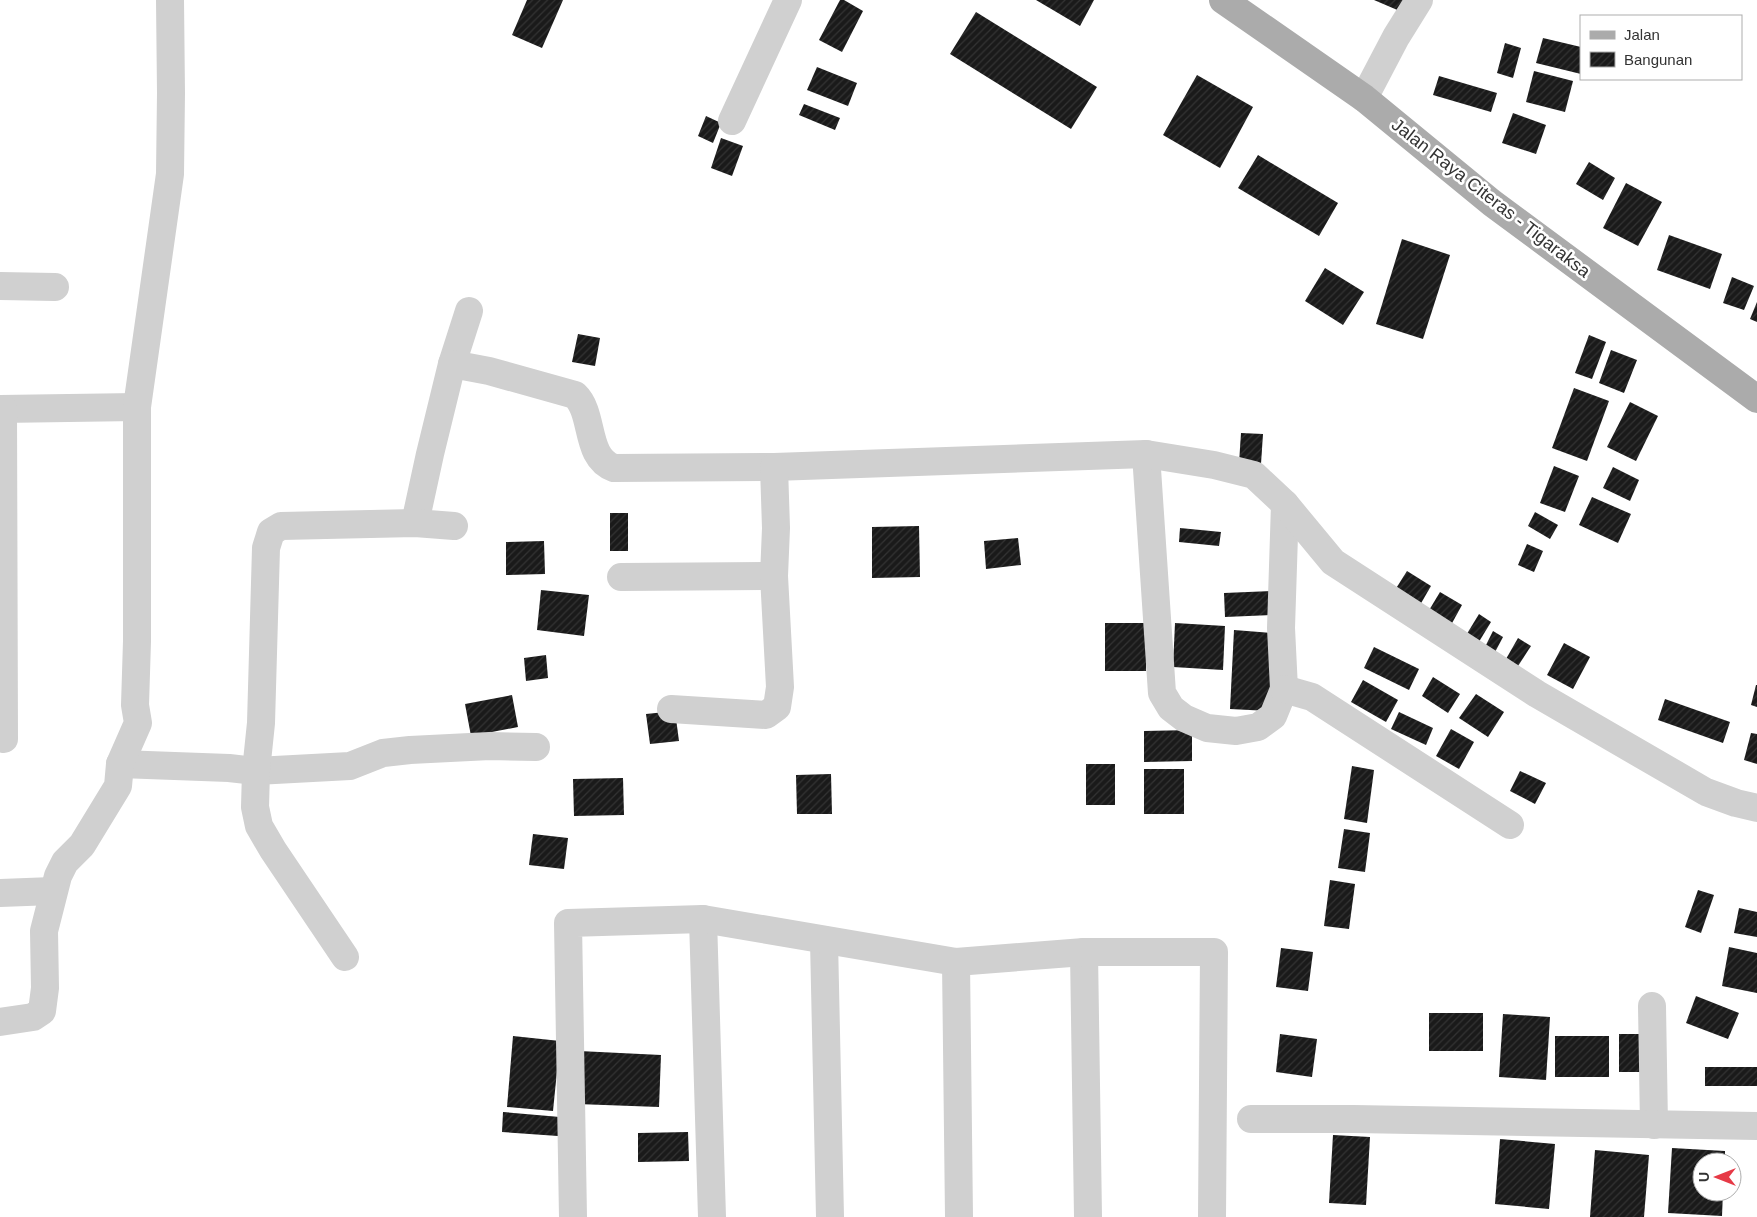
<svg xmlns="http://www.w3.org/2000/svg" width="1757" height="1217" font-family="Arial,sans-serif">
  <defs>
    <pattern id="building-hatch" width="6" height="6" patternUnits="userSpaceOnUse" patternTransform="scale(1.25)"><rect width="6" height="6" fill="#1a1a1a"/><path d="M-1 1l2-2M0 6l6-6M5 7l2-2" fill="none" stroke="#333"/></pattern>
  </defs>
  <rect width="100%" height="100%" fill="#fff"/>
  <g fill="url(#building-hatch)">
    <polygon points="527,0 563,0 542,48 512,35"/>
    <polygon points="840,0 844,0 863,11 842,52 819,40"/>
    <polygon points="1036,0 1094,0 1080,26"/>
    <polygon points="1374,0 1407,0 1402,12"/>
    <polygon points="976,12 1097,87 1071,129 950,54"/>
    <polygon points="1543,38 1581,47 1581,74 1536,63"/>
    <polygon points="1505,43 1521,48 1513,78 1497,73"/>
    <polygon points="817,67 857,83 848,106 807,90"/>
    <polygon points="1534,71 1573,81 1565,112 1526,102"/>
    <polygon points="1197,75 1253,107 1220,168 1163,135"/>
    <polygon points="1439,76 1497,93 1491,112 1433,95"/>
    <polygon points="804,104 840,118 835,130 799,115"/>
    <polygon points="1513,113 1546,125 1536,154 1502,143"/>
    <polygon points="706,116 721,123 713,143 698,136"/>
    <polygon points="721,138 743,146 732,176 711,168"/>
    <polygon points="1258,155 1338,203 1319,236 1238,188"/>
    <polygon points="1589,162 1615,178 1603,200 1576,184"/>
    <polygon points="1626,183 1662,202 1638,246 1603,228"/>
    <polygon points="1669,235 1722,254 1710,289 1657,270"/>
    <polygon points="1402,239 1450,255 1423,339 1376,324"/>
    <polygon points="1325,268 1364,292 1343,325 1305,301"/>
    <polygon points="1732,277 1754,286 1744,310 1723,303"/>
    <polygon points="1757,302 1757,322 1750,319"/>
    <polygon points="578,334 600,338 595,366 572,362"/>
    <polygon points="1589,335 1606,342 1592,379 1575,373"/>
    <polygon points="1611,350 1637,360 1624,393 1599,383"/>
    <polygon points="1574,388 1609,401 1587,461 1552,448"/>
    <polygon points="1630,402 1658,416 1636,461 1607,447"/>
    <polygon points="1241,433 1263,434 1261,464 1239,463"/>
    <polygon points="1554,466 1579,476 1565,512 1540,503"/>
    <polygon points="1613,467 1639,480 1630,501 1603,488"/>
    <polygon points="1592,497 1631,514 1618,543 1579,525"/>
    <polygon points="1535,512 1558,525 1550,539 1528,526"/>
    <rect x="610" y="513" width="18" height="38"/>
    <polygon points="919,526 920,577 872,578 872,527"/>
    <polygon points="1180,528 1221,532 1219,546 1179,542"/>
    <polygon points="1018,538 1021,565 986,569 984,541"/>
    <polygon points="544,541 545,574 506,575 506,542"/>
    <polygon points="1527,544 1543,551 1534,572 1518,565"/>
    <polygon points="1407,571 1431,586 1420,605 1395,590"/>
    <polygon points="541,590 589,595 584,636 537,630"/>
    <polygon points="1275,591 1275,615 1225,617 1224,593"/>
    <polygon points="1440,592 1462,605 1451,625 1428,612"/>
    <polygon points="1479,614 1491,622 1477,645 1465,637"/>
    <rect x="1105" y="623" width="41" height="48"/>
    <polygon points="1175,623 1225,626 1223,670 1173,667"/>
    <polygon points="1234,630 1273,633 1269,711 1230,709"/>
    <polygon points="1493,631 1503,637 1494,654 1484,649"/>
    <polygon points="1518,638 1531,646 1518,666 1506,659"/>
    <polygon points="1564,643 1590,657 1573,689 1547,675"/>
    <polygon points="1374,647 1419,669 1409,690 1364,668"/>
    <polygon points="546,655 548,678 526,681 524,658"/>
    <polygon points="1433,677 1460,694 1448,713 1422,696"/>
    <polygon points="1363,680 1398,700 1386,722 1351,702"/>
    <polygon points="1756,685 1757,685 1757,707 1751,705"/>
    <polygon points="1476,694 1504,712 1488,737 1459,718"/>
    <polygon points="512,695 518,727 471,736 465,704"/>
    <polygon points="1665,699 1730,722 1723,743 1658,720"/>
    <polygon points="675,711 679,741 650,744 646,714"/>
    <polygon points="1399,712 1433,728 1426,745 1391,729"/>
    <polygon points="1451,729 1474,742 1459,769 1436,756"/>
    <polygon points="1192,730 1192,761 1144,762 1144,731"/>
    <polygon points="1751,733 1757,734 1757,764 1744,760"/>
    <rect x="1086" y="764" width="29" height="41"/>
    <polygon points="1352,766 1374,770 1367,823 1344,819"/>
    <rect x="1144" y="769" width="40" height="45"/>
    <polygon points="1520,771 1546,783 1535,804 1510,791"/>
    <polygon points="831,774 832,814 797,814 796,775"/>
    <polygon points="623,778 624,815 574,816 573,779"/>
    <polygon points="1344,829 1370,833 1365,872 1338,868"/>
    <polygon points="533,834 568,838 564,869 529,865"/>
    <polygon points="1330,880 1355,884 1349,929 1324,926"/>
    <polygon points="1698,890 1714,895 1701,933 1685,927"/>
    <polygon points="1739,908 1757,912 1757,937 1734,933"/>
    <polygon points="1729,947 1757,953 1757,993 1722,986"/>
    <polygon points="1281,948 1313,952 1308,991 1276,987"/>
    <polygon points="1696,996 1739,1013 1728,1039 1686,1023"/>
    <rect x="1429" y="1013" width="54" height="38"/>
    <polygon points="1503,1014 1550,1017 1546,1080 1499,1077"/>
    <polygon points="1280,1034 1317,1039 1312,1077 1276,1072"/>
    <rect x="1619" y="1034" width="26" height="38"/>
    <polygon points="513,1036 560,1041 553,1111 507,1107"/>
    <rect x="1555" y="1036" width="54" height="41"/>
    <polygon points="579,1051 661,1055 659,1107 577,1104"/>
    <rect x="1705" y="1067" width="52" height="19"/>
    <polygon points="503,1112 560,1117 558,1136 502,1132"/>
    <polygon points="688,1132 689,1161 638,1162 638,1133"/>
    <polygon points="1333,1135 1370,1137 1366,1205 1329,1203"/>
    <polygon points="1500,1139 1555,1144 1549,1209 1495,1204"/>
    <polygon points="1672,1148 1725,1151 1725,1162 1702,1162 1702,1192 1723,1192 1722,1216 1668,1213"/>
    <polygon points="1595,1150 1649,1155 1644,1217 1590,1217"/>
  </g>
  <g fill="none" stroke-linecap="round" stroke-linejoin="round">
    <g stroke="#d0d0d0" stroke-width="28">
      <polyline points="1364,98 1396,37 1419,0"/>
      <polyline points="732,121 788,0"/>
      <polyline points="0,286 55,287"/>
      <polyline points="452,364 469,311"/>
      <polyline points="0,409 137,407"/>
      <polyline points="3,409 4,739"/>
      <polyline points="1146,454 1162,693 1171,708 1184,718 1207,728 1236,731 1258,727 1273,716 1284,689 1281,628 1285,504"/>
      <path d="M415 523 430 454 452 364 489 371 575 395C595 414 584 457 614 468L774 467 1146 454 1214 465 1254 475 1285 504 1333 562 1537 694 1706 792 1736 803 1757 808"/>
      <polyline points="621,577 774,576"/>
      <polyline points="1284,689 1312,697 1510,825"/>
      <polyline points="671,709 766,715 777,707 780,687 774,576 776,528 774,467"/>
      <polyline points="120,764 229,768 256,771 350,766 383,753 410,750 490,746 536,747"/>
      <polyline points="0,893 53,891"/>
      <polyline points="703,919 712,1217"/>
      <polyline points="824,940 830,1217"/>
      <polyline points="1084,952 1088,1217"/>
      <polyline points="345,957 273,850 259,826 255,807 256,771 261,723 266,548 271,532 281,526 415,523 454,526"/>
      <polyline points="956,962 959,1217"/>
      <polyline points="1652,1006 1654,1125"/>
      <polyline points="0,1022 33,1017 42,1011 45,988 44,931 58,876 65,862 82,845 118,786 120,764 138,723 135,705 137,641 137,407 170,174 171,93 170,0"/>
      <polyline points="1251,1119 1354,1119 1757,1126"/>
      <polyline points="573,1217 568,923 703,919 956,962 1084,952 1214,952 1212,1217"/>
    </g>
    <polyline stroke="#ababab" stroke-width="28" points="1223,0 1364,98 1492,203 1757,399"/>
  </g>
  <g text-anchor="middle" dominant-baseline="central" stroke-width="5" stroke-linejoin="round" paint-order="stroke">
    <g font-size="18" fill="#333" stroke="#fff">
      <text transform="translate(1491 198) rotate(38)">Jalan Raya Citeras - Tigaraksa</text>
    </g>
  </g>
  <rect x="1580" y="15" width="162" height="65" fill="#ffffff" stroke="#adadad"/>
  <rect x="1590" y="31" width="25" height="8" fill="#ababab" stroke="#adadad"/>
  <text x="1624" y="40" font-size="15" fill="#333333">Jalan</text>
  <rect x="1590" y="52" width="25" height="15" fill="url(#building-hatch)" stroke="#adadad"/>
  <text x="1624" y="65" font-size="15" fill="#333333">Bangunan</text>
  <g transform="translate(1717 1177) rotate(270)"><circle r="24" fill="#ffffff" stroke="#adadad"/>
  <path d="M0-4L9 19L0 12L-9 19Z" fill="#e63946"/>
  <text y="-8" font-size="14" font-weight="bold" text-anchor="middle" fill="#333333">U</text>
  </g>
</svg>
